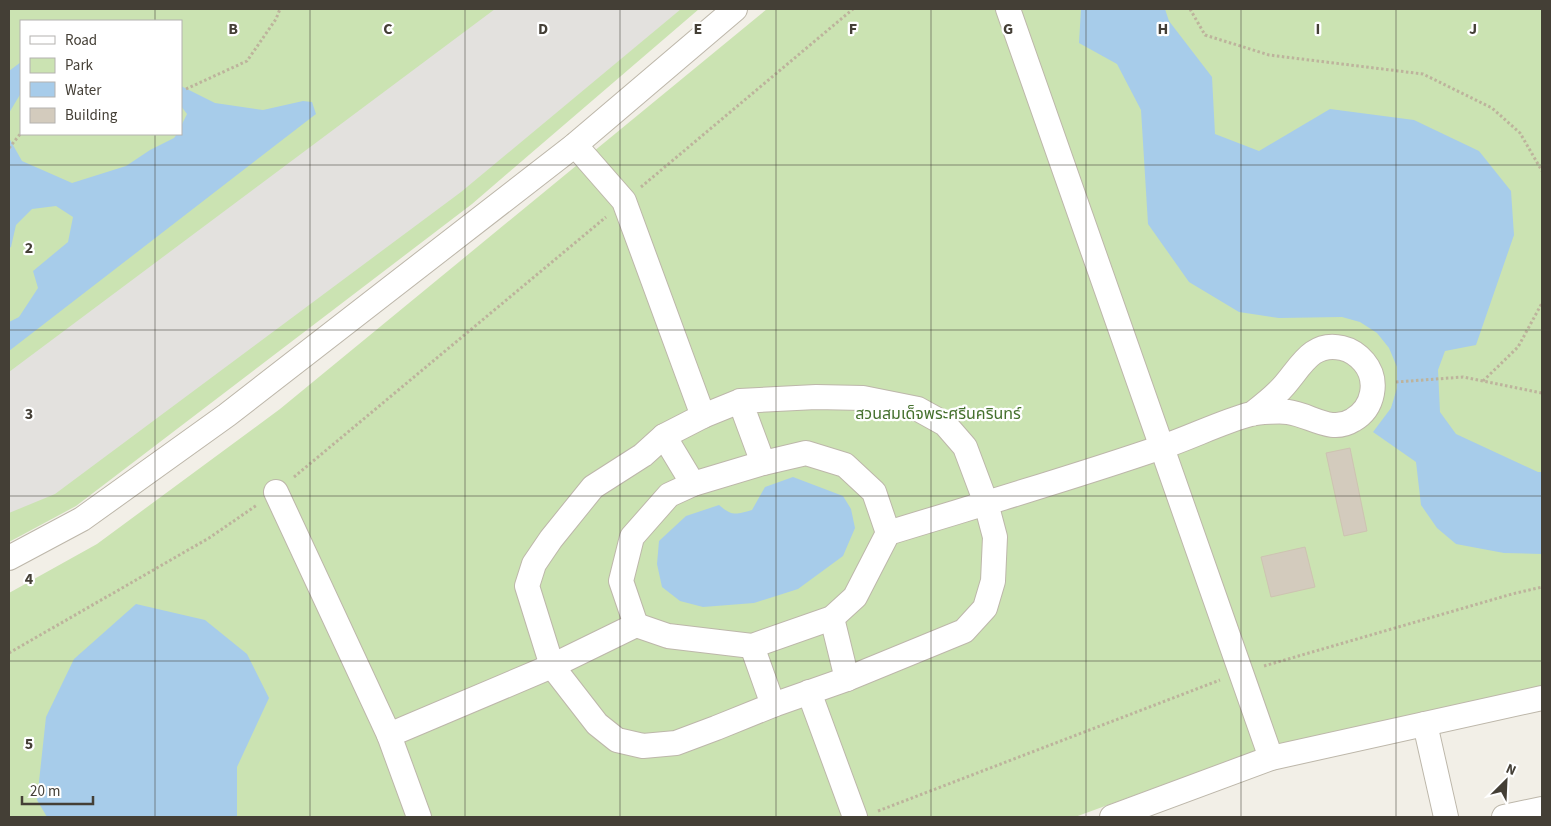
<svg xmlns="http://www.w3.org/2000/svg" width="1551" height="826" font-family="'Source Sans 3','Noto Sans Thai',sans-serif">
  <rect width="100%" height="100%" fill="#f2efe7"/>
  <g fill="#cbe3b2" fill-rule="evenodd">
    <path d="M9 9H699L472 204 76 506 9 542ZM21 21H181V134H21Z"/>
    <polygon points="767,9 1542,9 1542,686 1256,751 1075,817 9,817 9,593 97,544 280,409"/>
  </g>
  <polygon fill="#e3e1de" points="495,9 681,9 461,192 55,494 9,513 9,372"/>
  <g fill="#a7ccea">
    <polygon points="1081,9 1165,9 1169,21 1212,77 1215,134 1259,151 1330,109 1414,120 1479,151 1511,191 1514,235 1476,345 1445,351 1438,370 1440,412 1456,434 1538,472 1542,472 1542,554 1504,553 1456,544 1437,528 1421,505 1416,462 1373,432 1391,408 1397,388 1397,367 1389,348 1377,333 1360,322 1342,317 1279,318 1239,312 1189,282 1148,224 1141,110 1117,64 1079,43"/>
    <polygon points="21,62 21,93 9,113 9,71"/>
    <polygon points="181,86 215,103 263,110 303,101 312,102 316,114 9,351 9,322 19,317 38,288 33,271 68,242 73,217 56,206 32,209 16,225 11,247 9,248 9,138 22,161 72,183 126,166 150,150 174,138 177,134 181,134 181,126 187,114 181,106"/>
    <path d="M793 477 843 496 851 509 855 528 843 556 798 589 754 603 703 607 680 601 662 587 657 564 659 541 686 516 719 505C732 516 735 515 752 510L765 487Z"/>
    <polygon points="136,604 205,620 247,654 269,698 237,767 237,817 47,817 37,800 46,717 74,659"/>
  </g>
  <g fill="#d3cbbd" stroke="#cdc3b1">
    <polygon points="1350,448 1367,531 1344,536 1326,453"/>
    <polygon points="1305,547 1315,587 1271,597 1261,557"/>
  </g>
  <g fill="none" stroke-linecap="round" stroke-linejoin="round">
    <g stroke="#bdb7aa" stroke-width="26">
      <g id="minor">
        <polyline points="1008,9 1271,758"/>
        <polyline points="575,145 624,201 703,416"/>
        <polyline points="740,401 816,397 863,398 918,409 945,424 965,447 986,503 995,537 993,581 985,608 964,631 847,679 773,705 716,728 676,743 643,746 617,740 597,724 552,666 527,586 534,564 551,539 593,487 643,455 664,436 703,416 740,401 763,463"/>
        <polyline points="664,436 693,484"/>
        <polyline points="276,492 389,735 419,817"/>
        <polyline points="9,558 82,519 227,415 575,145 735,9"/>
        <polyline points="832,618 847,679"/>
        <polyline points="636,625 621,581 632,537 669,495 693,484 763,463 806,453 845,465 874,492 888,533"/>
        <polyline points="752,646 773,705"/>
        <polyline points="809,692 855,817"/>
        <polyline points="1425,724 1446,817"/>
        <path d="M389 735 552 666 636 625 668 636 752 646 832 618 855 597 888 533C979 505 1072 478 1162 447 1192 437 1221 422 1251 414 1259 412 1280 411 1288 412 1311 415 1331 434 1353 420 1374 408 1379 380 1364 362 1358 355 1351 350 1342 348 1308 340 1298 374 1278 392 1270 400 1261 407 1252 414"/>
        <polyline points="1112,817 1271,758 1542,698"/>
        <polyline points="1504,817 1542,809"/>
      </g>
    </g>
    <g stroke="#bdb39c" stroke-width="3" stroke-dasharray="2.5 2.5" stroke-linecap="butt">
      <polyline points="1190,9 1205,35 1269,55 1423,74 1492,108 1520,133 1542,171"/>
      <polyline points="186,89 247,61 276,19 280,9"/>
      <polyline points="9,148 21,133"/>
      <polyline points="641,187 853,9"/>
      <polyline points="1483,381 1518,347 1542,303"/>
      <polyline points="1396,382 1463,377 1542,393"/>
      <polyline points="294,477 606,217"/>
      <polyline points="9,653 209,538 257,505"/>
      <polyline points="1264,666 1512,594 1542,587"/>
      <polyline points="878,811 1220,680"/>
    </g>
    <use href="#minor" stroke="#fff" stroke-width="24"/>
  </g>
  <path fill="none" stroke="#443f36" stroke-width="1" stroke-opacity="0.55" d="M155 9V21M310 9V817M465 9V817M620 9V817M776 9V817M931 9V817M1086 9V817M1241 9V817M1396 9V817M155 134V817M9 165H1542M9 330H1542M9 496H1542M9 661H1542"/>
  <g text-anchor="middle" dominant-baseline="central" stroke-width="4.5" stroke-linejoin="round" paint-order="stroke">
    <g font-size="16" fill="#45712e" stroke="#fff">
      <text x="938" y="414">สวนสมเด็จพระศรีนครินทร์</text>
    </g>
  </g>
  <g font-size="16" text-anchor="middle" font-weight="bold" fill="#443f36" stroke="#fff" stroke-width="4.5" stroke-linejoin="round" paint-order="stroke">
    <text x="233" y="34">B</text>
    <text x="388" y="34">C</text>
    <text x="543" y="34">D</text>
    <text x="698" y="34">E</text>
    <text x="853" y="34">F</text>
    <text x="1008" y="34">G</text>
    <text x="1163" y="34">H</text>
    <text x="1318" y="34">I</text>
    <text x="1473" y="34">J</text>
    <text x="29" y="253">2</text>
    <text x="29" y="419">3</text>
    <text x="29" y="584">4</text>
    <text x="29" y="749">5</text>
  </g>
  <rect width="1551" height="826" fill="none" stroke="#443f36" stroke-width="20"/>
  <rect x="20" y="20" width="162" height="115" fill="#ffffff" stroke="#b4b2af"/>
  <rect x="30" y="36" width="25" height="8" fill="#ffffff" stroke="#b4b2af"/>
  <text x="65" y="45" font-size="15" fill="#443f36">Road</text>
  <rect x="30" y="58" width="25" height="15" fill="#cbe3b2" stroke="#b4b2af"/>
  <text x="65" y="70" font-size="15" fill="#443f36">Park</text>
  <rect x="30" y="82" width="25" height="15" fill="#a7ccea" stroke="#b4b2af"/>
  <text x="65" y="95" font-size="15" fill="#443f36">Water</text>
  <rect x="30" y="108" width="25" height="15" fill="#d3cbbd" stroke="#b4b2af"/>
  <text x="65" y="120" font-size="15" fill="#443f36">Building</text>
  <g transform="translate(1506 781) rotate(24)" stroke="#ffffff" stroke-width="4" paint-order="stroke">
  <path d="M0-4L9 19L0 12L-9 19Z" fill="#443f36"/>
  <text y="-8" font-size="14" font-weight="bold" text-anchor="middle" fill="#443f36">N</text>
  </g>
  <path d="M22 796v8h71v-8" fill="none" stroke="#443f36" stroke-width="2.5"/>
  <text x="30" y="796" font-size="15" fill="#443f36" stroke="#ffffff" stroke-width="4" paint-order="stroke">20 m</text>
</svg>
